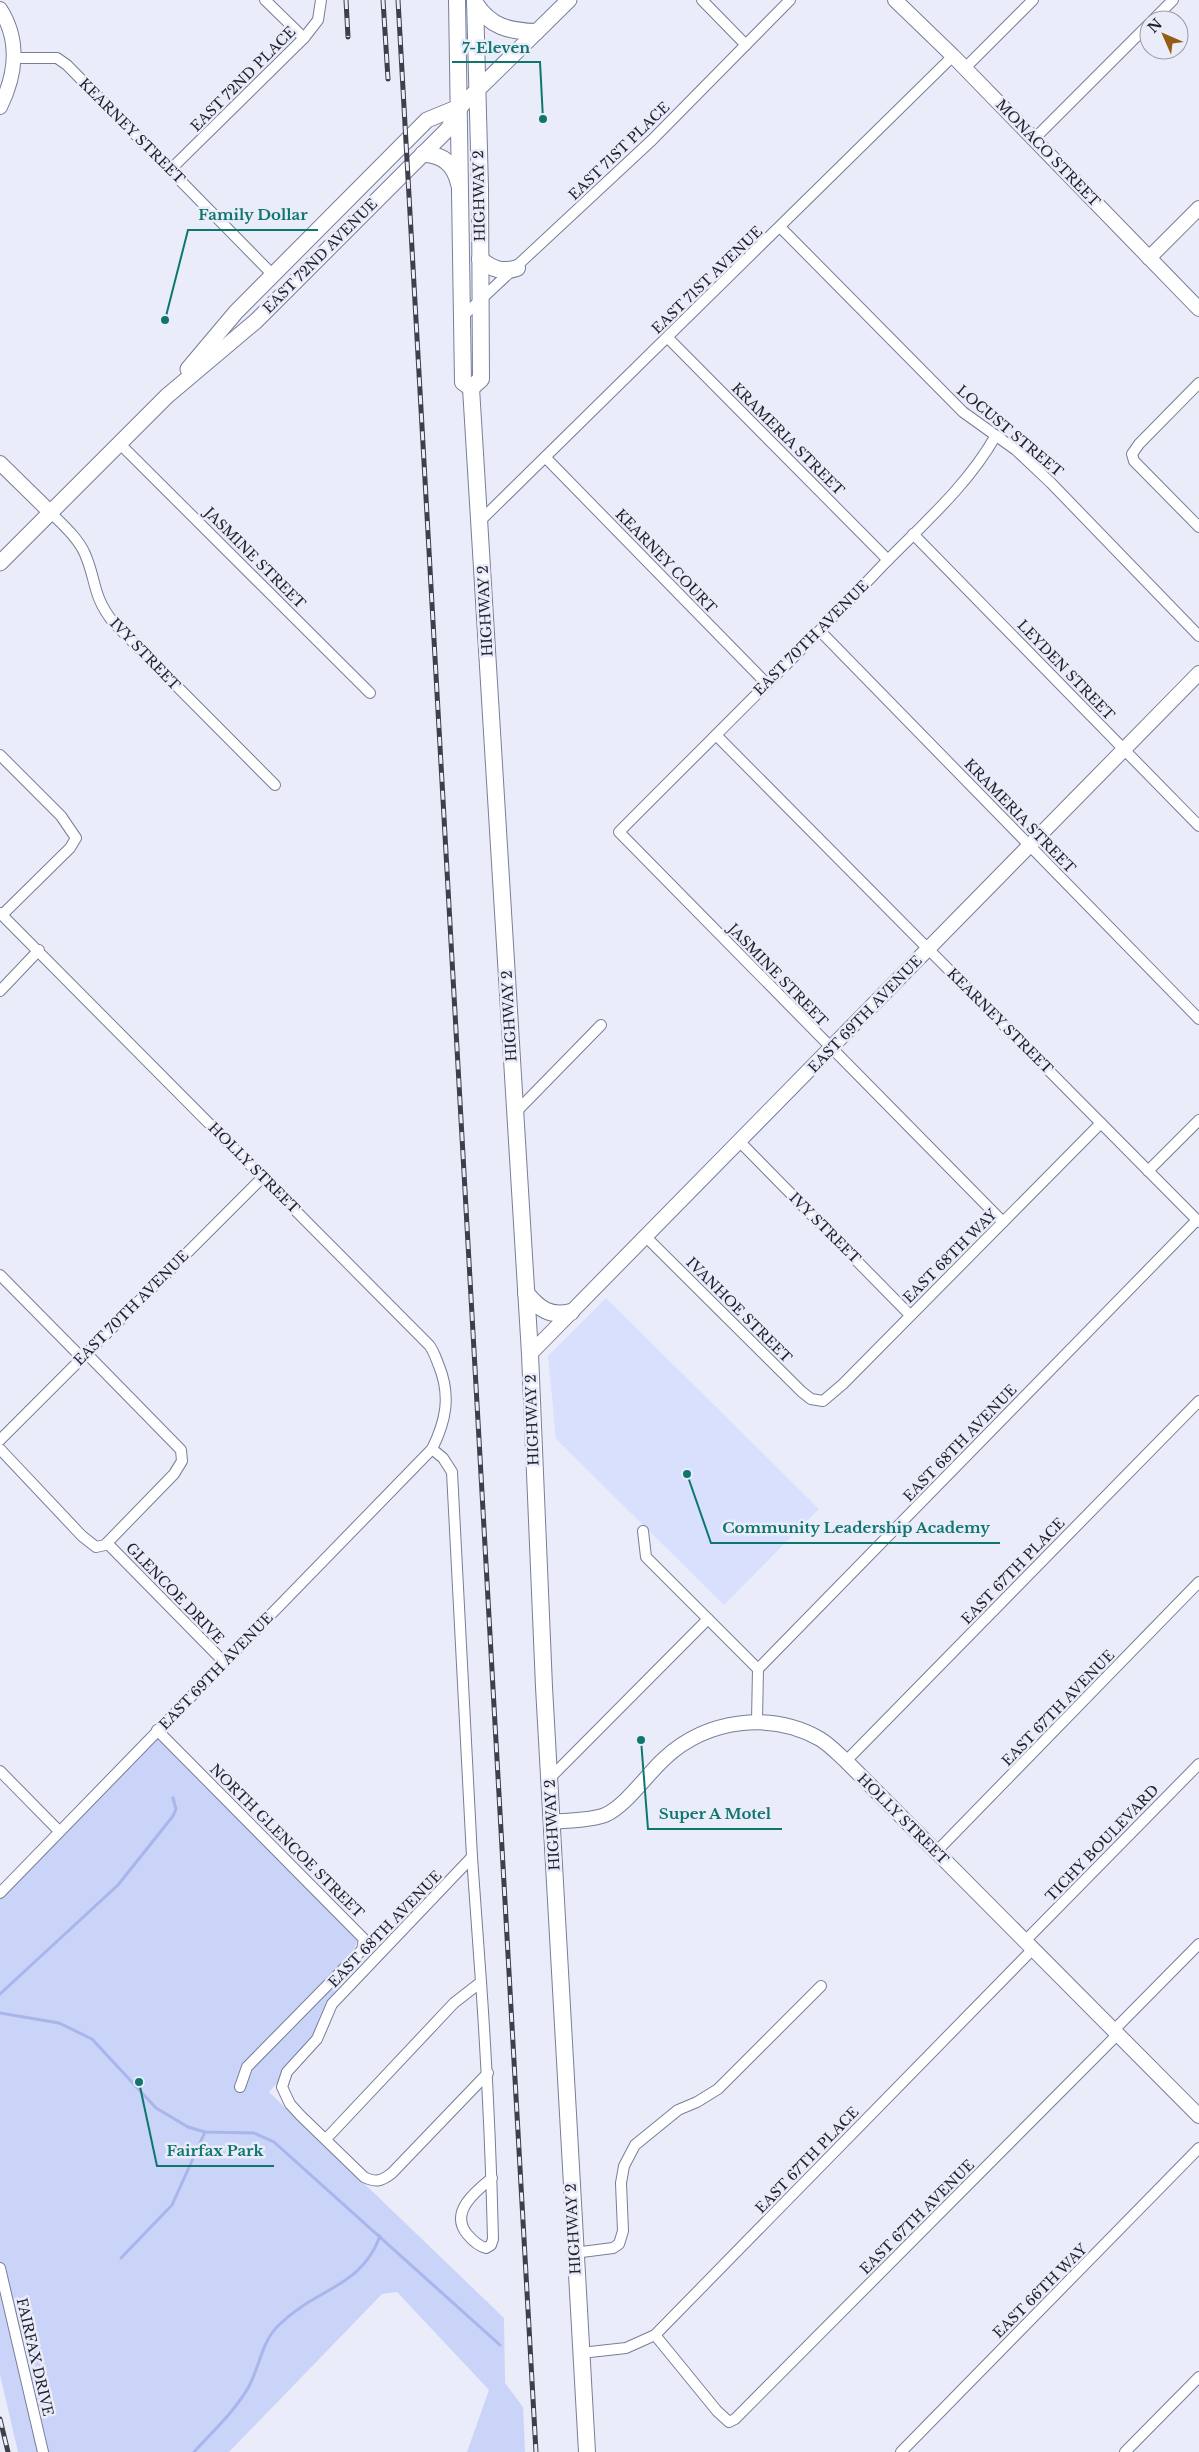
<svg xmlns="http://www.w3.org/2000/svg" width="1199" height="2452" font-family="'Libre Baskerville',serif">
  <rect width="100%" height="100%" fill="#eaedf9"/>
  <polygon fill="#d8e0fe" points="606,1298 819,1509 724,1605 556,1439 548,1356"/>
  <polygon fill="#cad3f8" points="157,1730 360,1934 317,2039 269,2092 504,2318 505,2383 523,2407 525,2452 467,2452 489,2390 397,2292 382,2294 229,2452 18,2452 0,2375 0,1893"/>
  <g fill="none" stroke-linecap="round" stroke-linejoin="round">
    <g stroke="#a9b5eb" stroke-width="3">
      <polyline points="0,1994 118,1885 173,1816 176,1809 173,1798"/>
      <polyline points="0,2013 59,2023 92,2039 156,2108 188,2127 205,2132 254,2133 274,2142 500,2345"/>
      <polyline points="121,2258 172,2205 205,2132"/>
      <path d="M194 2452C212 2432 234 2412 248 2388 260 2367 261 2341 280 2324 315 2289 362 2287 380 2236"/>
    </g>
    <g stroke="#777e99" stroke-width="12">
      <g id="minor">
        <polyline points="265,0 304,38"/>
        <polyline points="702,0 746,45"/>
        <polyline points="1153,20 1173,0"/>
        <polyline points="14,58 57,58 67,65 272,274"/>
        <polyline points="965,68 1033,0"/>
        <polyline points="1034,139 1149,24"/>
        <polyline points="170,170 304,38 318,20 321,0"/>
        <polyline points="780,227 963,412 1016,450 1051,483 1199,636"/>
        <polyline points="462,317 652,140 790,0"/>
        <polyline points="668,338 888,560"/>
        <polyline points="1199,383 1139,444 1132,454 1134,461 1199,527"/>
        <path d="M995 437C967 486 922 525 883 565 797 656 707 743 619 832L1003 1222"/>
        <polyline points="120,444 370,693"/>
        <polyline points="545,457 767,684"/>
        <path d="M51 513C63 525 78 538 85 554 97 582 92 595 113 622L275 785"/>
        <polyline points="479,522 953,56"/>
        <polyline points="913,534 1199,826"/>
        <polyline points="820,631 1199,1019"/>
        <polyline points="716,735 1199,1222"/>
        <polyline points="0,755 61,816 76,838 70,848 2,915"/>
        <path d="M0 913 429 1345C434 1351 436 1359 439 1366 451 1396 446 1421 432 1449L0 1893"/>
        <polyline points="0,991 39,950"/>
        <polyline points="515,1113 601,1025"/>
        <polyline points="740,1142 910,1315"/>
        <polyline points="1148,1171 1199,1120"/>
        <polyline points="646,1237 802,1392 811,1399 823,1401 843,1384 1101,1123"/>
        <polyline points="0,1275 81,1357"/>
        <polyline points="0,1440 263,1177"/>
        <polyline points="0,1449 82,1536 96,1547 105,1545 174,1474 182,1461 181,1450 86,1353"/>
        <polyline points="643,1531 646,1557 758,1669"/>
        <polyline points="107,1543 224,1662"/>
        <polyline points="757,1721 758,1669 1197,1220"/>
        <polyline points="157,1730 364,1939 362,1950 247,2067 240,2087"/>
        <polyline points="846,1761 1199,1401"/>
        <polyline points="0,1771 59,1831"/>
        <polyline points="549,1779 708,1619"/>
        <polyline points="936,1852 1199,1582"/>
        <path d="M472 1857 332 2004 317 2039 287 2072 282 2087 290 2104 300 2115 364 2177C376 2183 382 2181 392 2173L488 2073"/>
        <polyline points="1025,1941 1199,1764"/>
        <path d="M481 1982C487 2067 491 2153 493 2239L491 2245 486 2248C478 2246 472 2240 467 2234 449 2212 476 2191 492 2178"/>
        <polyline points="1114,2030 1199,1944"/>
        <polyline points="326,2139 454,2003 481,1982 472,1857 452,1472 443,1458 432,1449"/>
        <polyline points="574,2253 613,2248 619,2244 623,2231 621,2183 624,2166 635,2145 678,2110 697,2102 718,2089 821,1986"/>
        <polyline points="0,2268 43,2452"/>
        <polyline points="655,2335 717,2411 729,2422 735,2419 1118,2034"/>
        <polyline points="581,2353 626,2348 655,2335 1033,1949"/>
        <polyline points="901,2452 1199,2148"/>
        <polyline points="1125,2452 1199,2377"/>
      </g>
    </g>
    <g stroke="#777e99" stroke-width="16">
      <g id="tertiary">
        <polyline points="895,0 953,56 1199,309"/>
        <path d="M0 9C20 40 16 75 0 107"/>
        <polyline points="1149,258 1199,208"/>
        <polyline points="0,463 51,513"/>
        <polyline points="530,1354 1199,673"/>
        <path d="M552 1822C568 1820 589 1821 605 1815 627 1805 647 1774 665 1758 707 1719 771 1711 820 1739 830 1745 838 1754 846 1761L1199 2116"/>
      </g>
    </g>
    <g stroke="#777e99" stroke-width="17">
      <g id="secondary">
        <polyline points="188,369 236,312 427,120 461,106"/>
        <polyline points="0,563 167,396 256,321 448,129 461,106 569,0"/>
      </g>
    </g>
    <g stroke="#777e99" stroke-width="18">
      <g id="primary">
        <polyline points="457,0 463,382 471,388 530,1354 544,1687 587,2452"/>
        <path d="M475 3C490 27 509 31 536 32"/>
        <path d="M423 154C443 154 455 165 459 184"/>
        <path d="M480 259C492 269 502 273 517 268"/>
        <polyline points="471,388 481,379 480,188 475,0"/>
        <path d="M526 1293C539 1309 550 1317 571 1312"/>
      </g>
    </g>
    <use href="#minor" stroke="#fff" stroke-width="10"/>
    <use href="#tertiary" stroke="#fff" stroke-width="14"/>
    <use href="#secondary" stroke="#fff" stroke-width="15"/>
    <use href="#primary" stroke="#fff" stroke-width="16"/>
    <g stroke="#3d404b" stroke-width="5">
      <g id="rail">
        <polyline points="346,0 348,37"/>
        <polyline points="383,0 388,79"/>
        <polyline points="398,0 536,2452"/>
        <polyline points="0,2419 8,2452"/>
      </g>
    </g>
    <use href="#rail" stroke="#eaedf9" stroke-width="3" stroke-dasharray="9" stroke-linecap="butt"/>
  </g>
  <g text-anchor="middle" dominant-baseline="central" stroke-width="5" stroke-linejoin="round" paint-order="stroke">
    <g font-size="14" fill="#21242f" stroke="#eaedf9">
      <text transform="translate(243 79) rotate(-45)">EAST 72ND PLACE</text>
      <text transform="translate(132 131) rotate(45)">KEARNEY STREET</text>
      <text transform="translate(619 151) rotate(-44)">EAST 71ST PLACE</text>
      <text transform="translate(1048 153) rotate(46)">MONACO STREET</text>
      <text transform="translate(479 196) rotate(-91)">HIGHWAY 2</text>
      <text transform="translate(320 256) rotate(-45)">EAST 72ND AVENUE</text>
      <text transform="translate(707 280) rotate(-44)">EAST 71ST AVENUE</text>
      <text transform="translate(1010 431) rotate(40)">LOCUST STREET</text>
      <text transform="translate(788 439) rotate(45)">KRAMERIA STREET</text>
      <text transform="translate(255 558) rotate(45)">JASMINE STREET</text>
      <text transform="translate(666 561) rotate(46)">KEARNEY COURT</text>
      <text transform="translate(485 611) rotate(-93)">HIGHWAY 2</text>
      <text transform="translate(811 638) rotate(-45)">EAST 70TH AVENUE</text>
      <text transform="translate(145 654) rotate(46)">IVY STREET</text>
      <text transform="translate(1066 670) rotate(46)">LEYDEN STREET</text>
      <text transform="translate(1020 816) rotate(46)">KRAMERIA STREET</text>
      <text transform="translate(778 975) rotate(46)">JASMINE STREET</text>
      <text transform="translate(865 1014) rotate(-46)">EAST 69TH AVENUE</text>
      <text transform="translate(509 1016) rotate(-93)">HIGHWAY 2</text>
      <text transform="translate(1000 1021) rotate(45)">KEARNEY STREET</text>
      <text transform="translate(254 1168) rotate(45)">HOLLY STREET</text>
      <text transform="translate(825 1228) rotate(45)">IVY STREET</text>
      <text transform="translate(950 1256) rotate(-45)">EAST 68TH WAY</text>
      <text transform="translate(131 1308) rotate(-45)">EAST 70TH AVENUE</text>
      <text transform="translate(739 1310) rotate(45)">IVANHOE STREET</text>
      <text transform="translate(532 1420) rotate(-92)">HIGHWAY 2</text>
      <text transform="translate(960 1443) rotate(-46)">EAST 68TH AVENUE</text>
      <text transform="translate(1013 1571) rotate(-46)">EAST 67TH PLACE</text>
      <text transform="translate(175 1593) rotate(46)">GLENCOE DRIVE</text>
      <text transform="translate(216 1671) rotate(-46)">EAST 69TH AVENUE</text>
      <text transform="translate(1058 1708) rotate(-46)">EAST 67TH AVENUE</text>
      <text transform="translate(903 1819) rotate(45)">HOLLY STREET</text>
      <text transform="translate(552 1825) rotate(-93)">HIGHWAY 2</text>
      <text transform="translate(287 1841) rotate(45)">NORTH GLENCOE STREET</text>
      <text transform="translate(1102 1843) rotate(-46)">TICHY BOULEVARD</text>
      <text transform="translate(385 1929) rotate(-46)">EAST 68TH AVENUE</text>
      <text transform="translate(807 2160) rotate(-46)">EAST 67TH PLACE</text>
      <text transform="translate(917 2217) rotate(-45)">EAST 67TH AVENUE</text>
      <text transform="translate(573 2229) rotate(-93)">HIGHWAY 2</text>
      <text transform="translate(1040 2291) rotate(-45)">EAST 66TH WAY</text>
      <text transform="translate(35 2357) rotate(77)">FAIRFAX DRIVE</text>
    </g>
  </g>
  <path fill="none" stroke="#0f766e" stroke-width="2" d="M543 119L540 62H452M165 320L188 230H318M687 1474L711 1543H1000M641 1740L648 1829H782M139 2082L157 2166H274"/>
  <g fill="#0f766e" stroke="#eaedf9" stroke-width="2">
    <circle cx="543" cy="119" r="5"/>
    <circle cx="165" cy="320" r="5"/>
    <circle cx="687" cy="1474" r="5"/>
    <circle cx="641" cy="1740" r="5"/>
    <circle cx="139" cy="2082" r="5"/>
  </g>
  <g font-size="15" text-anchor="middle" font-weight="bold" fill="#0f766e" stroke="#eaedf9" stroke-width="5" stroke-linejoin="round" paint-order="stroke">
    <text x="496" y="53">7-Eleven</text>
    <text x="253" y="220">Family Dollar</text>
    <text x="856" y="1533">Community Leadership Academy</text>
    <text x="715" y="1819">Super A Motel</text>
    <text x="215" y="2156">Fairfax Park</text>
  </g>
  <g transform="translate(1164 35) rotate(315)"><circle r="24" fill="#eaedf9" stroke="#9a9da8"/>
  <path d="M0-4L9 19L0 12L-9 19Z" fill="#935e14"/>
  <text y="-8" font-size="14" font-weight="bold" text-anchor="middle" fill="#21242f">N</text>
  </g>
</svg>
